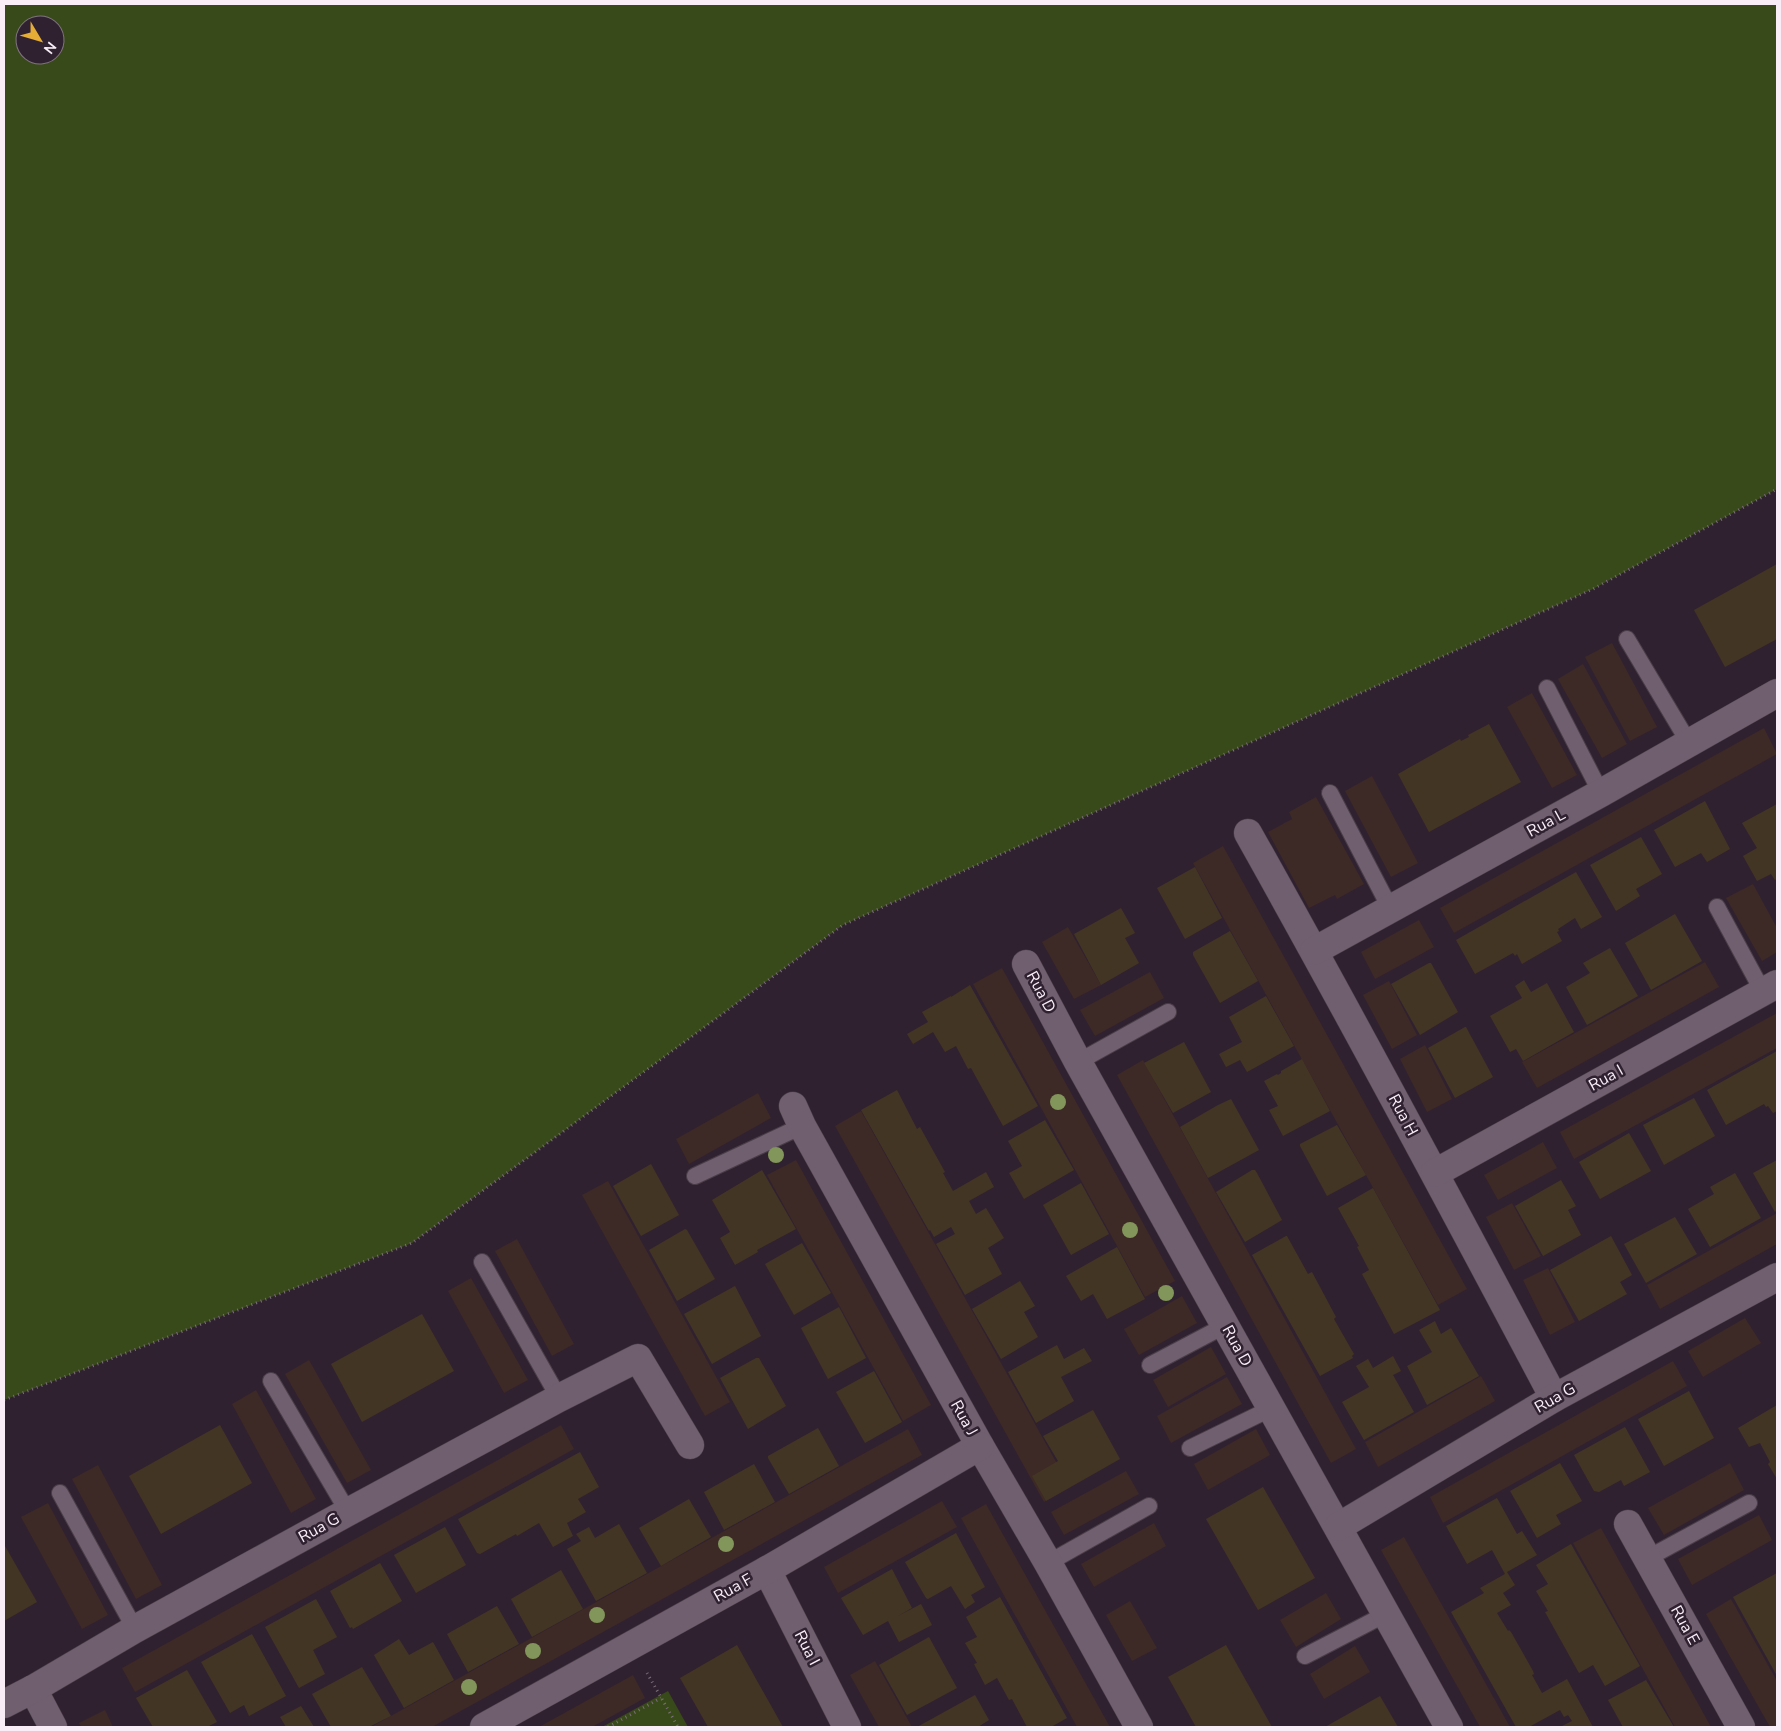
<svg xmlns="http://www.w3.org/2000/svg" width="1781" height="1731" font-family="'Nunito Sans',sans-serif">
  <rect width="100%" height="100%" fill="#302130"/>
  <g fill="#3d2926">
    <polygon points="1612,643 1657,727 1630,741 1585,657"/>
    <polygon points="1583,664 1627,744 1602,758 1558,679"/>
    <polygon points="1532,693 1577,775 1552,788 1507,707"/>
    <polygon points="1764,728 1777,754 1454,933 1440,908"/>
    <polygon points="1372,776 1418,863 1391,877 1345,791"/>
    <polygon points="1316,797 1364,884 1337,899 1335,895 1309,908 1268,832 1292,819 1289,812"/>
    <polygon points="1223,846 1467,1289 1438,1305 1193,863"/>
    <polygon points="1753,884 1777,928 1777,952 1762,961 1726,898"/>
    <polygon points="1419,920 1434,947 1375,979 1361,952"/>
    <polygon points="1068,927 1101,985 1074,999 1042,942"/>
    <polygon points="1705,962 1719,987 1537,1088 1522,1062"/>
    <polygon points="1002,968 1175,1281 1145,1297 973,984"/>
    <polygon points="1150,972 1164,998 1095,1036 1080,1010"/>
    <polygon points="1389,981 1417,1035 1392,1049 1363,995"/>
    <polygon points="1777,1013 1777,1048 1574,1159 1560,1132"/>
    <polygon points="1425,1045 1452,1099 1427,1112 1400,1059"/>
    <polygon points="1143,1060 1356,1449 1331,1463 1117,1075"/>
    <polygon points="758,1093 771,1118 689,1164 676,1139"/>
    <polygon points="861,1111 1070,1487 1044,1502 835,1126"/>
    <polygon points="1543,1142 1557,1168 1498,1200 1484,1175"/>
    <polygon points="796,1160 931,1405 903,1421 767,1175"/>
    <polygon points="608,1181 730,1402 705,1416 582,1195"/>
    <polygon points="1512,1203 1541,1256 1514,1270 1486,1217"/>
    <polygon points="1777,1213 1777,1244 1660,1309 1647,1285"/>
    <polygon points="517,1239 574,1344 552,1356 495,1251"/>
    <polygon points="1548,1268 1575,1322 1550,1335 1523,1280"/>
    <polygon points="471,1278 528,1380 504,1393 448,1291"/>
    <polygon points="1182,1296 1197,1323 1139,1355 1124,1329"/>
    <polygon points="1745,1318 1761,1343 1703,1377 1688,1351"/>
    <polygon points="1211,1347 1226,1374 1168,1407 1153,1380"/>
    <polygon points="309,1360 371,1470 347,1483 285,1374"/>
    <polygon points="1673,1361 1687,1386 1443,1523 1430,1497"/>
    <polygon points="1481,1376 1495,1401 1378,1467 1365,1442"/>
    <polygon points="1227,1377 1242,1404 1171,1443 1157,1416"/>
    <polygon points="256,1390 316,1499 291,1513 232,1404"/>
    <polygon points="561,1425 574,1449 135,1692 122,1668"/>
    <polygon points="908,1429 922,1455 432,1727 371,1727"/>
    <polygon points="1256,1429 1270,1455 1208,1490 1194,1464"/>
    <polygon points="1730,1463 1744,1490 1664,1535 1648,1508"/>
    <polygon points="98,1465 162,1585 136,1599 72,1479"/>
    <polygon points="1126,1471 1139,1494 1064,1535 1051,1512"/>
    <polygon points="942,1501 957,1527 838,1593 824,1567"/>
    <polygon points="48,1503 108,1615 82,1629 21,1517"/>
    <polygon points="986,1504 1110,1727 1077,1727 961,1518"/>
    <polygon points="1759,1515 1772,1540 1692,1585 1678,1559"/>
    <polygon points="1154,1523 1166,1546 1094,1587 1081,1564"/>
    <polygon points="1601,1528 1711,1727 1675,1727 1573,1543"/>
    <polygon points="1404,1537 1510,1727 1480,1727 1381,1550"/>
    <polygon points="1326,1593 1341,1619 1296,1647 1280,1620"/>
    <polygon points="1731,1599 1777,1681 1777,1727 1770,1727 1706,1614"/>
    <polygon points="1130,1601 1157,1648 1132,1661 1106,1615"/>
    <polygon points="1355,1646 1370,1672 1324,1699 1310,1674"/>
    <polygon points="875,1661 912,1727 879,1727 850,1675"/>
    <polygon points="633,1675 645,1698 592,1727 539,1727"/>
    <polygon points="105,1710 113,1727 81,1727 79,1723"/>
  </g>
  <g fill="#384a19" fill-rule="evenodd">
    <path d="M4 4H1777V489L1593 589 843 925 412 1243 4 1400ZM25 25H55V55H25Z"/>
    <polygon points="668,1691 688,1727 602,1727"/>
  </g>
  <g fill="#433524">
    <polygon points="1777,564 1777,639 1725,667 1694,610"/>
    <polygon points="1489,724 1521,782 1429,832 1398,774 1460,739 1461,741 1469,737 1468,735"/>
    <polygon points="1705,801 1730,849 1707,862 1701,853 1675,867 1654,830"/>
    <polygon points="1777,804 1777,879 1775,880 1771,874 1757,881 1743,856 1757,848 1742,823"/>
    <polygon points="1641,837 1662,874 1636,889 1640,896 1616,911 1590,865"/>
    <polygon points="1195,867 1222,918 1185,939 1157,888"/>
    <polygon points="1576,872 1602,917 1581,929 1575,918 1558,929 1559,931 1557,932 1562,941 1522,964 1517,954 1515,956 1513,953 1475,974 1456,940"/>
    <polygon points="1121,908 1135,933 1125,938 1139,963 1101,985 1074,934"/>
    <polygon points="1675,914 1702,961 1651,990 1625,943"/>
    <polygon points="1230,931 1258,981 1220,1003 1193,955 1193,952"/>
    <polygon points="1610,948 1638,996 1587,1025 1566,987 1590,973 1583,963"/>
    <polygon points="1429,963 1431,963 1458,1012 1420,1035 1391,984"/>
    <polygon points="1524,980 1531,992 1547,983 1574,1032 1523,1061 1516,1049 1510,1052 1490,1016 1522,998 1515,986"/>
    <polygon points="970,985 1038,1106 1003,1126 971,1068 968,1069 956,1046 945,1052 933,1032 913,1044 907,1034 928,1022 922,1012 951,996 951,997"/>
    <polygon points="1266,996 1294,1046 1247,1072 1240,1060 1226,1067 1219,1054 1242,1042 1229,1017"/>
    <polygon points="1465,1027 1466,1027 1493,1077 1455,1098 1428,1048"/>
    <polygon points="1184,1042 1211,1092 1173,1113 1144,1063"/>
    <polygon points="1777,1051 1777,1111 1773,1113 1768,1106 1766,1107 1764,1104 1726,1125 1707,1090"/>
    <polygon points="1302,1059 1330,1111 1283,1136 1269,1110 1278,1106 1264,1081 1277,1074 1278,1075 1281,1073 1281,1071"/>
    <polygon points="897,1090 917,1129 920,1127 945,1172 943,1173 953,1191 986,1172 994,1187 969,1201 976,1214 986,1208 1004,1238 988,1248 1002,1274 965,1295 936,1244 955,1234 951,1227 934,1237 930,1230 929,1231 861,1110"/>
    <polygon points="1694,1098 1715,1136 1664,1165 1643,1125"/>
    <polygon points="1231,1099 1259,1150 1208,1178 1180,1127 1218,1105"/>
    <polygon points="1045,1120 1074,1170 1024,1199 1009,1173 1022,1166 1008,1141"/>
    <polygon points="1337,1125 1366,1175 1327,1196 1300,1146 1300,1144"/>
    <polygon points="1629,1133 1651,1171 1600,1199 1579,1162"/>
    <polygon points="1777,1160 1777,1210 1775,1212 1753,1173"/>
    <polygon points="651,1164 679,1215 641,1236 613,1186"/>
    <polygon points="762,1170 796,1229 757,1250 758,1252 735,1265 720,1238 730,1232 712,1200"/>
    <polygon points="1252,1170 1255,1170 1257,1173 1282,1220 1245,1242 1216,1192"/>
    <polygon points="1735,1173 1761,1218 1710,1247 1688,1209 1714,1194 1710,1187"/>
    <polygon points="1561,1180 1576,1206 1568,1210 1581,1235 1543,1256 1515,1206"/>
    <polygon points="1081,1183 1109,1234 1071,1255 1043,1205"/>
    <polygon points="1373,1188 1440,1310 1394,1334 1362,1274 1369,1270 1357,1247 1359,1246 1338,1208"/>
    <polygon points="1675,1217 1697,1254 1646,1283 1624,1244"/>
    <polygon points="685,1229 687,1230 715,1279 677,1301 649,1250"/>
    <polygon points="1286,1236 1287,1236 1308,1274 1312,1272 1336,1317 1334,1319 1354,1354 1352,1356 1353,1358 1320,1376 1252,1255"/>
    <polygon points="1611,1236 1632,1275 1620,1282 1627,1294 1579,1321 1550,1270"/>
    <polygon points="802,1243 831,1293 794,1315 765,1264"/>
    <polygon points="1117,1247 1145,1299 1107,1319 1093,1294 1081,1301 1066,1276"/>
    <polygon points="1020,1281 1035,1306 1024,1312 1038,1337 1001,1359 972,1309"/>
    <polygon points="735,1286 761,1336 712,1364 684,1314"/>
    <polygon points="839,1307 866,1358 828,1379 801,1328"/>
    <polygon points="422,1314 454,1371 362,1422 331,1364"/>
    <polygon points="1435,1321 1441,1334 1451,1328 1479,1376 1427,1405 1407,1366 1432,1352 1419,1330"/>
    <polygon points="1057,1345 1064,1359 1084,1348 1092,1361 1061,1377 1074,1401 1036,1423 1008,1372"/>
    <polygon points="1393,1356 1401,1371 1393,1375 1414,1412 1364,1440 1342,1402 1369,1387 1356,1366 1368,1359 1373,1368"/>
    <polygon points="756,1358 759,1358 786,1406 748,1429 720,1378"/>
    <polygon points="874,1371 902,1422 865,1443 836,1392"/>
    <polygon points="1689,1391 1714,1438 1664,1466 1638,1419"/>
    <polygon points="1777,1405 1777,1479 1768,1464 1770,1462 1760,1443 1749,1447 1738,1428"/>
    <polygon points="1093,1410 1120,1459 1046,1501 1032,1476 1058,1461 1043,1436"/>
    <polygon points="220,1425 252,1483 161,1534 129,1476"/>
    <polygon points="1625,1427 1650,1472 1624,1486 1621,1480 1599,1492 1594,1491 1574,1455"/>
    <polygon points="818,1428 839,1466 789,1494 768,1458 768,1456"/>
    <polygon points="580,1452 599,1487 578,1499 586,1512 567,1523 573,1536 553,1547 539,1523 517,1536 516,1534 480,1554 477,1553 458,1519"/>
    <polygon points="1560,1463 1582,1501 1556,1515 1561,1524 1537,1538 1510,1491"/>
    <polygon points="754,1464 775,1502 724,1530 704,1492"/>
    <polygon points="1263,1487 1315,1578 1258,1610 1206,1519"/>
    <polygon points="1497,1498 1517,1534 1522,1531 1537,1555 1507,1572 1515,1585 1503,1593 1511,1605 1497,1613 1508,1631 1509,1630 1511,1632 1533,1671 1534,1674 1532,1675 1542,1693 1567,1679 1593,1727 1560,1727 1572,1721 1568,1715 1564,1717 1560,1710 1529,1727 1516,1727 1451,1612 1484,1593 1480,1588 1505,1574 1492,1550 1467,1564 1446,1526"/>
    <polygon points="689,1499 711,1537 661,1566 639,1528"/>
    <polygon points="619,1524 647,1573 596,1601 567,1549 581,1541 576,1534 589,1527 595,1538"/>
    <polygon points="445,1527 466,1565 416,1593 394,1555"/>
    <polygon points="956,1533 985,1587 971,1595 975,1602 965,1609 951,1586 928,1599 926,1598 905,1562"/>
    <polygon points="1571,1544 1640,1666 1605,1686 1593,1665 1579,1673 1545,1612 1548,1611 1536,1591 1548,1584 1536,1565"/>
    <polygon points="5,1546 37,1602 4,1621 4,1547"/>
    <polygon points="380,1563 402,1601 353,1629 352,1627 350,1628 330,1591"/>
    <polygon points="892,1569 912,1608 898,1616 921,1604 932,1625 899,1642 888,1621 863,1635 841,1598"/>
    <polygon points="561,1570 583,1609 532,1637 511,1599"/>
    <polygon points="1777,1573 1777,1676 1733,1597"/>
    <polygon points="1000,1597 1067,1718 1051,1727 1027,1727 1012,1699 1009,1700 997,1678 985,1685 974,1664 977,1663 965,1643 977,1637 966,1617"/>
    <polygon points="316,1599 337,1637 313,1650 325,1674 299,1688 265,1627"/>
    <polygon points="497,1606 519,1644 468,1672 447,1634"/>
    <polygon points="252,1634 286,1696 249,1716 244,1705 230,1713 201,1662"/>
    <polygon points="929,1637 957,1688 907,1715 879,1665"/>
    <polygon points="399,1639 409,1655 433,1642 454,1680 404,1708 374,1655"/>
    <polygon points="737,1645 783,1727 708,1727 680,1678"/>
    <polygon points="1226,1645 1272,1727 1196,1727 1168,1677"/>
    <polygon points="362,1667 391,1716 369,1727 331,1727 312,1694"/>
    <polygon points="187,1670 217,1722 207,1727 153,1727 136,1698"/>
    <polygon points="1646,1680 1674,1727 1623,1727 1608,1700"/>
    <polygon points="975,1695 989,1720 978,1727 917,1727"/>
    <polygon points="1380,1696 1398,1727 1325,1727"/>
    <polygon points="301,1706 314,1727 286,1727 280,1717"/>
  </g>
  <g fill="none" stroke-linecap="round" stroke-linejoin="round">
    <g stroke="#4a3d48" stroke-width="18">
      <g id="lane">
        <polyline points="1627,639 1689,743"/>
        <polyline points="1547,688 1601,793"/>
        <polyline points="1330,793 1390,908"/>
        <polyline points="1717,907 1763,992"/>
        <polyline points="1078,1062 1168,1012"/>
        <polyline points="695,1176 802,1126"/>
        <polyline points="482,1262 559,1398"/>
        <polyline points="1150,1365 1226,1325"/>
        <polyline points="271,1381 348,1512"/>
        <polyline points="1190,1448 1272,1408"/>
        <polyline points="60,1493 135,1629"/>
        <polyline points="1648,1558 1749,1503"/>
        <polyline points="1048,1563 1149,1506"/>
        <polyline points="1305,1656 1386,1614"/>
      </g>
    </g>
    <g stroke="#4a3d48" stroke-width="29">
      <g id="street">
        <path d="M1248 833C1353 1020 1454 1209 1554 1398"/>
        <polyline points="1314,951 1601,793 1777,693"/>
        <polyline points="1026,964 1078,1062 1449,1727"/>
        <polyline points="793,1106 802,1126 980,1446 1048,1563 1139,1727"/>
        <polyline points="1435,1173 1777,984"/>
        <polyline points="1628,1524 1741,1727"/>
        <polyline points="1338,1527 1554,1398 1777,1277"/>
        <polyline points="767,1570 847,1727"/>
        <polyline points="33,1689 53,1727"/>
        <polyline points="4,1704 33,1689 135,1629 348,1512 559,1398 638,1358 690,1445"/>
        <polyline points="484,1727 767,1570 980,1446"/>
      </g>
    </g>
    <g stroke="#7c6e7b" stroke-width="3" stroke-dasharray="1 4" stroke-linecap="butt">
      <polyline points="4,1400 412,1243 843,925 1593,589 1777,489"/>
      <polyline points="647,1673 678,1727"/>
      <polyline points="608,1727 661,1698"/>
    </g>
    <use href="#lane" stroke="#705f6f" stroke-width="16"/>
    <use href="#street" stroke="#705f6f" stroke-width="28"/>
  </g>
  <g fill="#82955a">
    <circle cx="1058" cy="1102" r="8"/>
    <circle cx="776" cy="1155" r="8"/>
    <circle cx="1130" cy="1230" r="8"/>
    <circle cx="1166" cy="1293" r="8"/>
    <circle cx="726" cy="1544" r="8"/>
    <circle cx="597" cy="1615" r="8"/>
    <circle cx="533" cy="1651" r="8"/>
    <circle cx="469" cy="1687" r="8"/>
  </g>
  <g text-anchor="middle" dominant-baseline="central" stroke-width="5" stroke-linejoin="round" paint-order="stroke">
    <g font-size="16" fill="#f9eef8" stroke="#302130">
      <text transform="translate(1546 823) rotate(-29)">Rua L</text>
      <text transform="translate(1041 992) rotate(62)">Rua D</text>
      <text transform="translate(1606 1078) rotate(-29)">Rua I</text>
      <text transform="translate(1403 1115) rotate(62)">Rua H</text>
      <text transform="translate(1237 1346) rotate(61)">Rua D</text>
      <text transform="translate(1555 1398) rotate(-30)">Rua G</text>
      <text transform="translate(964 1418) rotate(61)">Rua J</text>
      <text transform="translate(319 1528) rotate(-29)">Rua G</text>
      <text transform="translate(733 1588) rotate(-29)">Rua F</text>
      <text transform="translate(1685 1625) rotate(61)">Rua E</text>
      <text transform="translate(807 1648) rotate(63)">Rua I</text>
    </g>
  </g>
  <rect width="1781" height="1731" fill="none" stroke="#f9eef8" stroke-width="10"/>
  <g transform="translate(40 40) rotate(128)"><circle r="24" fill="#302130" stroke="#807380"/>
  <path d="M0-4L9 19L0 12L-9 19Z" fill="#e5ad36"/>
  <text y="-8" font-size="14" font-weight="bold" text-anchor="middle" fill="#f9eef8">N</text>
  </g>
</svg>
